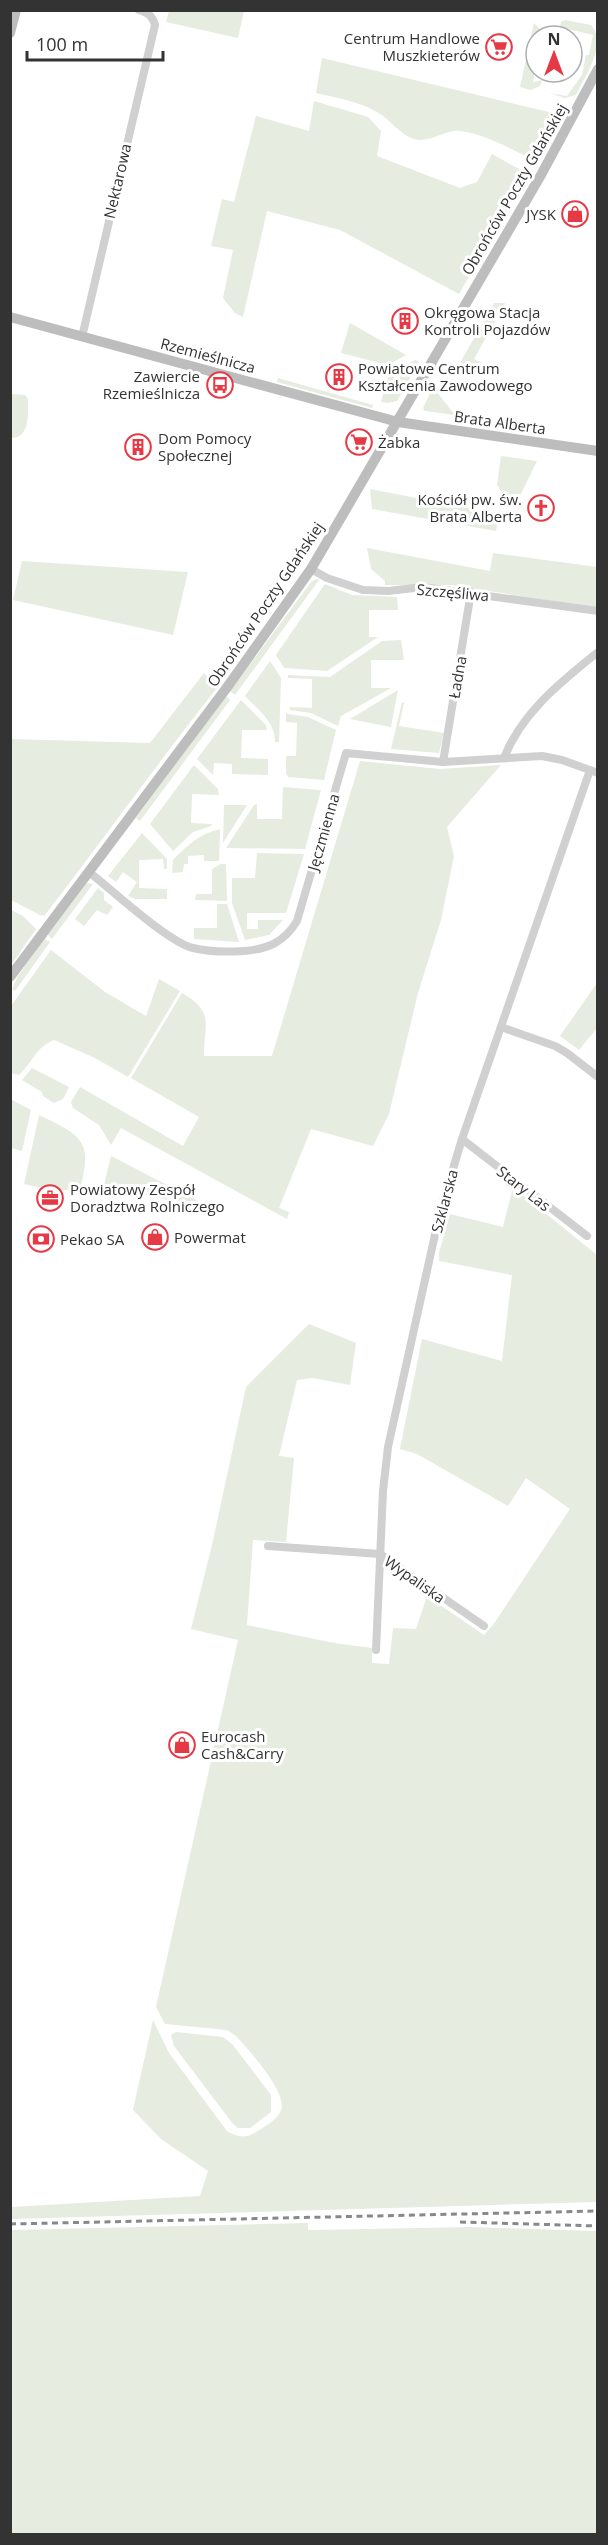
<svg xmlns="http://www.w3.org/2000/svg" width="608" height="2545" font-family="'Open Sans',sans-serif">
  <rect width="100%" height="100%" fill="#fff"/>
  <g fill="#e6ecdf">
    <polygon points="169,11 169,10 244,11 238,38 166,22"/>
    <path d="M565 20 591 25C608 44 585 76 576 95L565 98 549 93 567 96 582 75 586 55H589L593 35 560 27 561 22Z"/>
    <polygon points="534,23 544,33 543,36 536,36 536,69 533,82 542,80 540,86 531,90 520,87"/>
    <path d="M322 58 561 115 535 162C518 151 474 129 454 131 440 133 428 143 414 139 400 135 390 119 377 112 358 101 336 98 316 93Z"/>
    <polygon points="314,101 368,117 381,131 377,156 460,188 477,182 492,154 528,174 459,294 340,230 267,211 243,317 235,313 223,298 233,250 211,246 222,199 234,202 256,116 309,131"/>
    <polygon points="494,303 505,303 474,359 482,363 477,368 467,368 460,363"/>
    <polygon points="350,323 406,355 388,365 341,353"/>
    <polygon points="415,360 419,362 397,401 388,403 381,402 388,377"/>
    <polygon points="278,378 373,405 372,408 277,382"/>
    <polygon points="433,387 455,415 425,411 423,408"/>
    <path d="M10 394 25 395 28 399C28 414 30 438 11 438Z"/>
    <polygon points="501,456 537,461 517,502 507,500 497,485"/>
    <polygon points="370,489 483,511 483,516 498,519 496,531 372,509"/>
    <polygon points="367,548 490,571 493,553 597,567 597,608 451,585 385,585 385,581 371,569"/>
    <polygon points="22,561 188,572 173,635 13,600"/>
    <polygon points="317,579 319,580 235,695 230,691 312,581"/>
    <polygon points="325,584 352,595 397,597 398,610 369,610 369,637 378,637 327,671 284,668 276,655"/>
    <polygon points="401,640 404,660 371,660 371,688 391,688 341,716 338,726 311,713 290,710 290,707 312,708 312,679 288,678 288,675 330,677 382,641"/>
    <path d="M270 661 281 678 279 742H275C275 721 258 710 245 696Z"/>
    <path d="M204 673 217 688C159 761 105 837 48 911L44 916 40 915 11 900V739L150 743Z"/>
    <polygon points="398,690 391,727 350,719"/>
    <polygon points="226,696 230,700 140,821 136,818"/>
    <polygon points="241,700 266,725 267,730 242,730 241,758 268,759 268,775 232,774 232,764 214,763 213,775 197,759"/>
    <polygon points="402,702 404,703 399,726 444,733 439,753 391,749"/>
    <polygon points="286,712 288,714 308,717 336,730 324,780 288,777 286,773 286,756 296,756 297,723 286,722"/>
    <path d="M360 761 440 769 501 765 447 827 454 856 441 920 418 993 389 1114 373 1146 311 1129 279 1208 289 1212 287 1219 121 1128 111 1145 99 1125 73 1108 71 1102 80 1087 183 1146 199 1117 131 1078 182 993C215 1012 204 1023 204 1056H272Z"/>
    <polygon points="194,765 218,789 219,795 192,794 191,823 212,824 211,826 193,832 173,851 150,824"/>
    <polygon points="283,787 321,790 305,849 226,848 254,805 257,804 257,819 282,819"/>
    <polygon points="224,805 247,805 223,843"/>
    <path d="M220 829 219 861H204V855L188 856V864H184L183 872 172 873 173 860C188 845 199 834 220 829Z"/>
    <polygon points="142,833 167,859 167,869 164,869 163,859 139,860 139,888 167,889 167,899 135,899 128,896 137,882 123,872 116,882 108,876"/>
    <polygon points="257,853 304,854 286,913 247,913 247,929 258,929 258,920 283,920 269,935 245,940 232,903 232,878 255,878"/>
    <polygon points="221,864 226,864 227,901 195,900 196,894 212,894 212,869"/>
    <polygon points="87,883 93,884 52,939 48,935"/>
    <polygon points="98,888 104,893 104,900 113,907 107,915 97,910 84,926 75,919"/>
    <polygon points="217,904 227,904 239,942 194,939 194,928 217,928"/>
    <polygon points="11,910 23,916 36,929 11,965"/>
    <polygon points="44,939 50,942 15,991 12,989 18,976"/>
    <path d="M51 950 105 992 146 1016 159 979 180 991 128 1077 95 1058 54 1040C37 1046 32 1063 19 1075L11 1073V1006Z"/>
    <polygon points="597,983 597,1028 579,1050 560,1036"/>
    <polygon points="32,1068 69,1087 63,1099 54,1103 43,1096 42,1092 22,1080"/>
    <polygon points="10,1099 31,1110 22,1151 11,1148 12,1133 11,1132"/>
    <path d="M39 1115C83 1136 93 1141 80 1190H61L60 1192 24 1184Z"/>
    <polygon points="111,1156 206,1205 210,1210 104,1185"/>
    <path d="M513 1187 597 1255V2202L11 2219V2207L200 2196 208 2171 161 2139 133 2110 153 2020 169 2053 227 2131C240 2139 248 2138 261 2129 268 2124 278 2119 281 2110 288 2093 248 2049 236 2036L227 2030 165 2024 156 2007 238 1640 191 1629 212 1545 246 1387 309 1324 356 1343 350 1385 313 1378 297 1380 279 1456 294 1458 286 1542 253 1540 247 1625 334 1643 372 1648V1663L389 1664 393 1628 416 1629 427 1596 484 1635 493 1625 570 1509 526 1478 508 1506 417 1454 400 1449 422 1339 502 1361 512 1275 439 1261V1253L450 1214 503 1227Z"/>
    <polygon points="176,2032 223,2037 233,2045 271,2095 271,2112 250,2128 238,2128 233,2124 174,2046 171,2035"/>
    <polygon points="308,2223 308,2230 316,2230 470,2227 597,2231 597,2534 11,2534 11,2230"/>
  </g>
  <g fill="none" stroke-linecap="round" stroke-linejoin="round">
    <g stroke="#d0d0d0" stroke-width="8">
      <path d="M82 337 155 25C152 15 148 13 139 10"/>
      <polyline points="311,569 327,578 363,590 388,591 423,587 598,611"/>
      <path d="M504 758C522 712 561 682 598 652"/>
      <polyline points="443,762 471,592"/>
      <path d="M89 872C112 890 168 942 193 948 209 952 228 952 244 951 269 949 284 942 297 921L346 753 443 762 542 756 562 760 598 773"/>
      <polyline points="501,1027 555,1046 567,1053 598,1077"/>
      <polyline points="462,1139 587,1236"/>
      <polyline points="268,1546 380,1554 484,1626"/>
      <polyline points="376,1650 383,1491 388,1447 440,1212 462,1139 590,770"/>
    </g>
    <g stroke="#bdbdbd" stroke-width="10">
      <polyline points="10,33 16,10"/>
      <polyline points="10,317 398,422 598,451"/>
      <polyline points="10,977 228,686 311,569 541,175 598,69"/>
    </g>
    <g stroke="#888" stroke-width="3" stroke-dasharray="6 4.5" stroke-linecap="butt">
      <polyline points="460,2222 598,2226"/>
      <polyline points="10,2224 598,2211"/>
    </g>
  </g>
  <defs>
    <g id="supermarket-ring" transform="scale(1.35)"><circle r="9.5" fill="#fff" stroke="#e63946" stroke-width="1.5"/><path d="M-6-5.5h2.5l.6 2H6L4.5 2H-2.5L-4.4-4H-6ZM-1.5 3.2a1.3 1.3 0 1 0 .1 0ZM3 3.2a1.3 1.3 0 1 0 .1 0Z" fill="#e63946"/></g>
    <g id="shop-ring" transform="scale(1.35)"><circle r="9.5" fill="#fff" stroke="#e63946" stroke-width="1.5"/><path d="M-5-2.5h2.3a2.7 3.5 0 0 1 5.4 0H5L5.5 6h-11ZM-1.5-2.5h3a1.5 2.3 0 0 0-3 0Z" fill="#e63946"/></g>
    <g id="building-ring" transform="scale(1.35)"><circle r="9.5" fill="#fff" stroke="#e63946" stroke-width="1.5"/><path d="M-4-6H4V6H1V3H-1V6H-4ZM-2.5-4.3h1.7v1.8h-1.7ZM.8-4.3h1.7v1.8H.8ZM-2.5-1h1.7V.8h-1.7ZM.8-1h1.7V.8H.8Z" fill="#e63946"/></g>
    <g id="bus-ring" transform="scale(1.35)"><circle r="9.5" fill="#fff" stroke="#e63946" stroke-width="1.5"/><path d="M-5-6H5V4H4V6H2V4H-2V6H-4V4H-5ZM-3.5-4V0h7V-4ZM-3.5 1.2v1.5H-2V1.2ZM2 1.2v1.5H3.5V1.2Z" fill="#e63946"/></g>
    <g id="church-ring" transform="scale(1.35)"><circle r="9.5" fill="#fff" stroke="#e63946" stroke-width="1.5"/><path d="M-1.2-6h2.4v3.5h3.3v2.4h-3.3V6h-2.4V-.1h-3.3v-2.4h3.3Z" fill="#e63946"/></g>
    <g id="office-ring" transform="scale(1.35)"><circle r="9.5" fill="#fff" stroke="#e63946" stroke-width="1.5"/><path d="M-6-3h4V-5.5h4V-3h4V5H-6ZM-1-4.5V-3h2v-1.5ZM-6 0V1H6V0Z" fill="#e63946"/></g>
    <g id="bank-ring" transform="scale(1.35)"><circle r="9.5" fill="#fff" stroke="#e63946" stroke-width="1.5"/><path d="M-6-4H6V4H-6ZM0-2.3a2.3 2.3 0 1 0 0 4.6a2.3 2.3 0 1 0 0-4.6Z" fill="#e63946"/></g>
  </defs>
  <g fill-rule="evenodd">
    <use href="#supermarket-ring" x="499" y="47"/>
    <use href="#shop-ring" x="575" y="214"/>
    <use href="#building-ring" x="405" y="321"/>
    <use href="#building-ring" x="339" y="377"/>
    <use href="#bus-ring" x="220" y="385"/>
    <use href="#supermarket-ring" x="359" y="442"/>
    <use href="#building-ring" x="138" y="447"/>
    <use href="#church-ring" x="541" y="508"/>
    <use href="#office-ring" x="50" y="1198"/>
    <use href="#shop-ring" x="155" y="1237"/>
    <use href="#bank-ring" x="41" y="1239"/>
    <use href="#shop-ring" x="182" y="1745"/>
  </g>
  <g text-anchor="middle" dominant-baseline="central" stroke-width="6" stroke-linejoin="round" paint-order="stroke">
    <g font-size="15" fill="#333" stroke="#fff" text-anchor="start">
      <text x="480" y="38" text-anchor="end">Centrum Handlowe<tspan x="480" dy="17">Muszkieterów</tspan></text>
      <text x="556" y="214" text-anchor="end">JYSK</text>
      <text x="424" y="312">Okręgowa Stacja<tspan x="424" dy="17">Kontroli Pojazdów</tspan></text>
      <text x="358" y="368">Powiatowe Centrum<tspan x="358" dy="17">Kształcenia Zawodowego</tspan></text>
      <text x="200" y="376" text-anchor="end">Zawiercie<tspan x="200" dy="17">Rzemieślnicza</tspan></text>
      <text x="158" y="438">Dom Pomocy<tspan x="158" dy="17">Społecznej</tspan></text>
      <text x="378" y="442">Żabka</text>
      <text x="522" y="499" text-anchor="end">Kościół pw. św.<tspan x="522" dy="17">Brata Alberta</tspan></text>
      <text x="70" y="1189">Powiatowy Zespół<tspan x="70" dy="17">Doradztwa Rolniczego</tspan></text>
      <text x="174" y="1237">Powermat</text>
      <text x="60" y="1239">Pekao SA</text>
      <text x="201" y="1736">Eurocash<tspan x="201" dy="17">Cash&amp;Carry</tspan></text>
    </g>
    <g font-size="15" fill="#333" stroke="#fff">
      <text transform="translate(117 181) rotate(-77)">Nektarowa</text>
      <text transform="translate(514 189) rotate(-60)">Obrońców Poczty Gdańskiej</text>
      <text transform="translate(208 355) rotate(15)">Rzemieślnicza</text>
      <text transform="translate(500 422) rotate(8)">Brata Alberta</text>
      <text transform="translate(453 592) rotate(5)">Szczęśliwa</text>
      <text transform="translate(265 604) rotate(-56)">Obrońców Poczty Gdańskiej</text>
      <text transform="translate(457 677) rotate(-80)">Ładna</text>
      <text transform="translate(323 832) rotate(-74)">Jęczmienna</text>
      <text transform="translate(524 1188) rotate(38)">Stary Las</text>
      <text transform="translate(444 1201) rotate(-75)">Szklarska</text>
      <text transform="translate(415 1579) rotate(35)">Wypaliska</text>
    </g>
  </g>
  <rect width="608" height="2545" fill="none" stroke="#333333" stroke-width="24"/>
  <g transform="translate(554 54)"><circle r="28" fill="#ffffff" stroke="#adadad" stroke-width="1.5"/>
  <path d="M0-4.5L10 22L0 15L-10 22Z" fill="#e63946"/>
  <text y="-9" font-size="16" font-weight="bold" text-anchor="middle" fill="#333333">N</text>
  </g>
  <path d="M27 51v9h136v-9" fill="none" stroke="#333333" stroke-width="3"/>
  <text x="36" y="51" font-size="18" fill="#333333" stroke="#ffffff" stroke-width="4.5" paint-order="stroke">100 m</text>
</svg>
